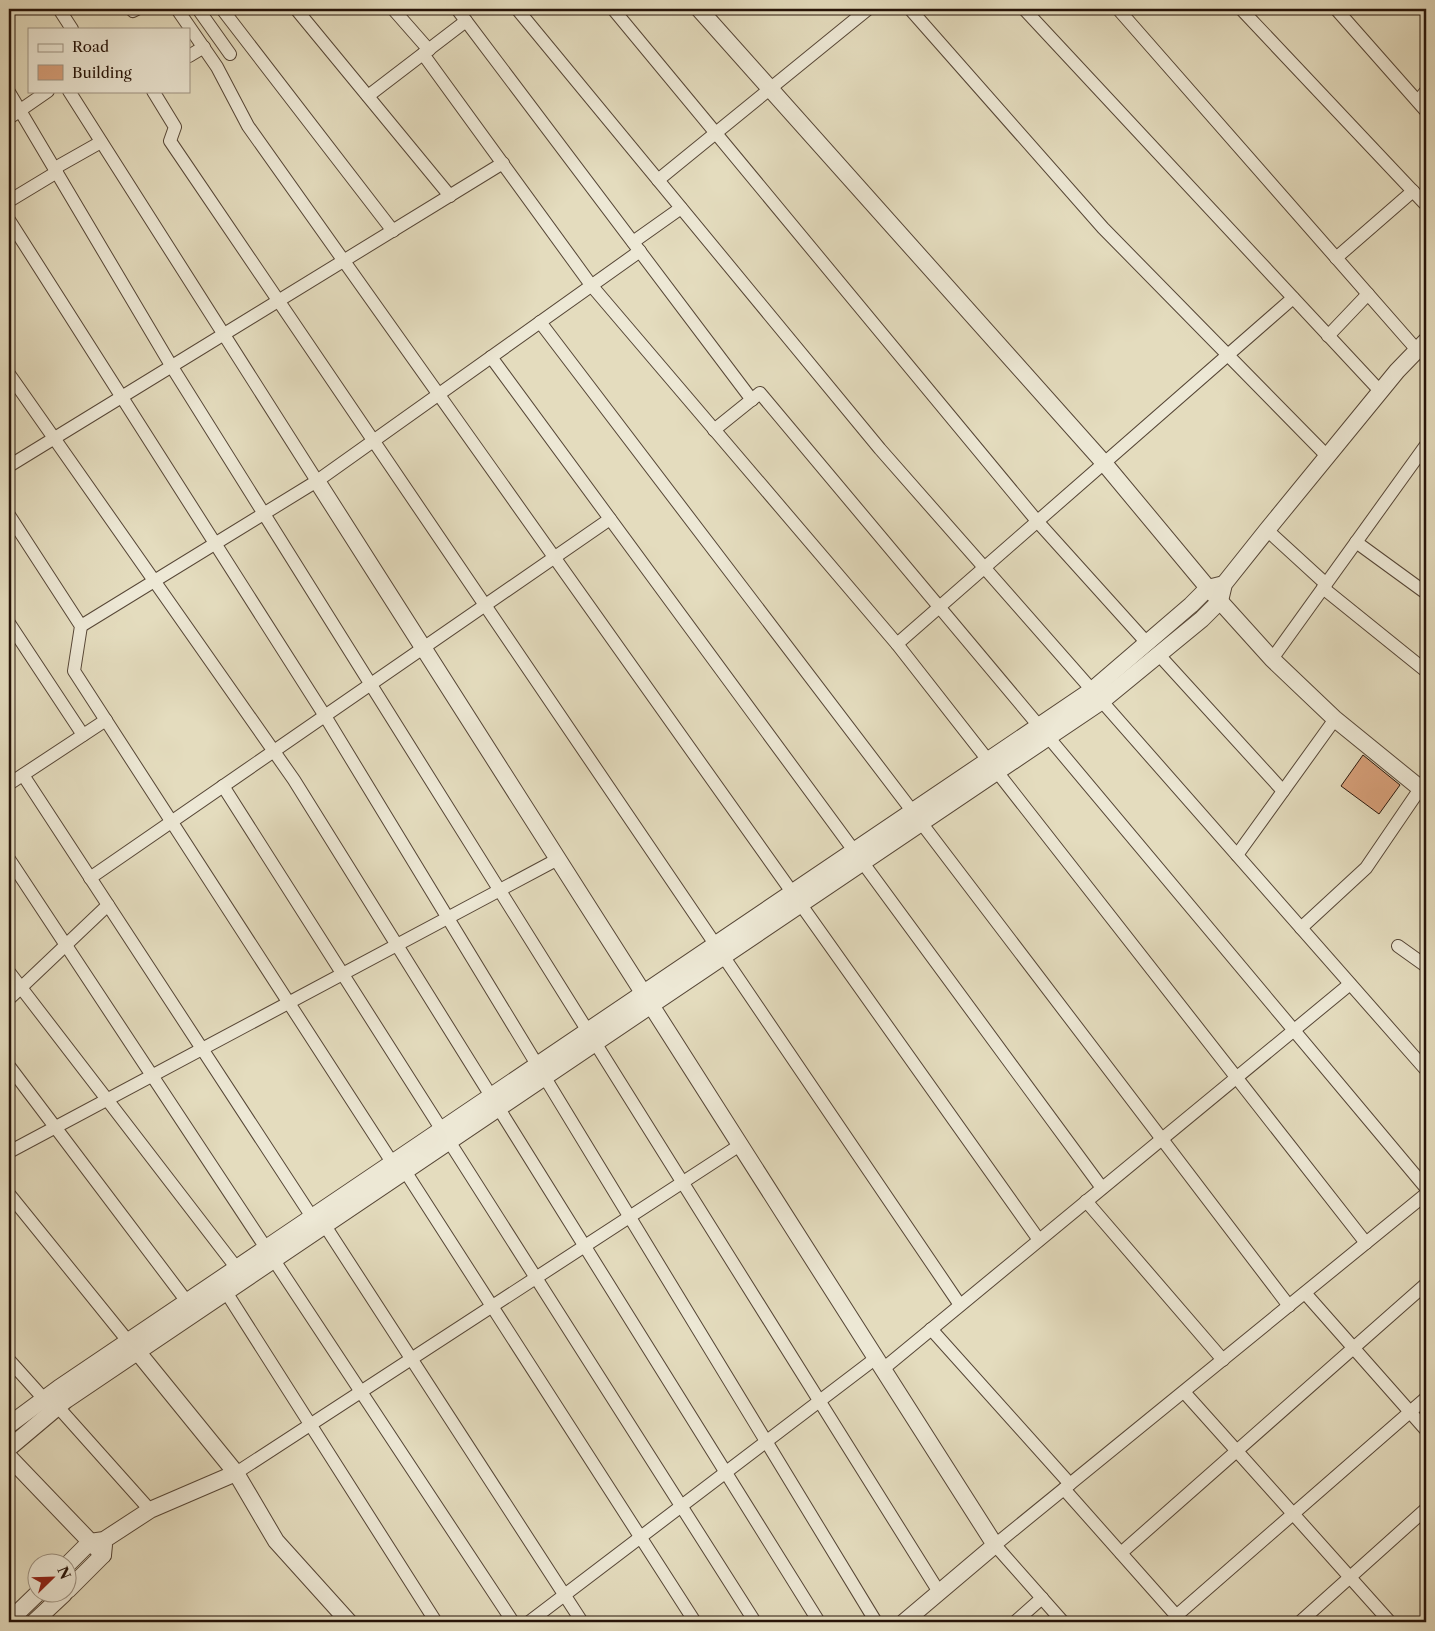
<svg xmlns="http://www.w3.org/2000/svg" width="1435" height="1631" font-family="'Libre Caslon Text',serif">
  <rect width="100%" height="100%" fill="#e4dcbe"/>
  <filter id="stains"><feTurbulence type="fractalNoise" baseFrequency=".004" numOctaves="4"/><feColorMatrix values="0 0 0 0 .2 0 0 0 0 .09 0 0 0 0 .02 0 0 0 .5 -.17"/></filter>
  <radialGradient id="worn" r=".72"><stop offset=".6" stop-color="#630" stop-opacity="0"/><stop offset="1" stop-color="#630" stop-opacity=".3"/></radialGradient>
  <polygon fill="#d8a07a" stroke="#271409" points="1363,755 1400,785 1379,814 1341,786"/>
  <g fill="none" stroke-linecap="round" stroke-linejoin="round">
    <g stroke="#564636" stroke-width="14">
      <g id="minor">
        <polyline points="59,9 72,29"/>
        <polyline points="131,9 133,11 137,9"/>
        <polyline points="177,9 217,67 248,126 1039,1240"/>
        <polyline points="198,9 230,54"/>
        <polyline points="222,9 393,231"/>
        <polyline points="296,9 450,196"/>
        <polyline points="393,9 429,50"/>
        <polyline points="457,9 752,400"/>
        <polyline points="517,9 880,449 1426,1070"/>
        <polyline points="613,9 1037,521 1147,643"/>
        <polyline points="910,9 1103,228 1327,456"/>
        <polyline points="1024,9 1380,391"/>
        <polyline points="1118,9 1417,350"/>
        <polyline points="1241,9 1426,205"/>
        <polyline points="1336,9 1426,111"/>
        <polyline points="423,54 591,285 897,644 1366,1243"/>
        <polyline points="189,56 204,47"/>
        <polyline points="69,91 317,481"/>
        <polyline points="153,91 175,127 170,141 960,1305"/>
        <polyline points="9,92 172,367 939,1592"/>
        <polyline points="368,96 466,21"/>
        <polyline points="1418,101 1426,91"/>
        <polyline points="9,118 48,91"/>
        <polyline points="55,168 101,142"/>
        <polyline points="658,180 868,9"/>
        <polyline points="9,201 57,172"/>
        <polyline points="9,220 325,716 876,1622"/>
        <polyline points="633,242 681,208"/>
        <polyline points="1336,258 1413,191"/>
        <polyline points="540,322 1289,1306"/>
        <polyline points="1328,336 1368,294"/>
        <polyline points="491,357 1102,1188"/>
        <polyline points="9,374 294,780 819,1622"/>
        <polyline points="714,430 760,393 1426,1188"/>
        <polyline points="9,466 503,163"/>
        <polyline points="9,515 81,626 74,671 397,1170"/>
        <polyline points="1267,530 1326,584"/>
        <polyline points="1356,542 1426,593"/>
        <polyline points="1323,588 1426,671"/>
        <polyline points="9,623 83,735"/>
        <polyline points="81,626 317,481 640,251"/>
        <polyline points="897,644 1293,298"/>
        <polyline points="1159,655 1283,791"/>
        <polyline points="1272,659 1426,445"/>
        <polyline points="23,775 312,1217"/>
        <polyline points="9,784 106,720"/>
        <polyline points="223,786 755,1622"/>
        <polyline points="1237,855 1335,719"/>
        <polyline points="9,859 513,1622"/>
        <polyline points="90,878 610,519"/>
        <polyline points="1301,928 1366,868 1426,780"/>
        <polyline points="1398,946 1426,966"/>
        <polyline points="9,972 242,1275"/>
        <polyline points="9,999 108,905"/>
        <polyline points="9,1066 191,1307"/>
        <polyline points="9,1152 558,859"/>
        <polyline points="405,1171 695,1622"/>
        <polyline points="9,1194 128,1341"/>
        <polyline points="1086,1201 1223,1360"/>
        <polyline points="320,1218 582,1622"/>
        <polyline points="226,1292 436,1622"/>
        <polyline points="1305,1293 1426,1430"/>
        <polyline points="931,1329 1070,1484"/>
        <polyline points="9,1360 44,1399"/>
        <polyline points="883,1369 1350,984"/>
        <polyline points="1184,1392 1390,1622"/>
        <polyline points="58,1407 150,1510"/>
        <polyline points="236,1473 740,1145"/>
        <polyline points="1064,1489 1182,1622"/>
        <polyline points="1121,1553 1426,1284"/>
        <polyline points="1176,1616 1426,1398"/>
        <polyline points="529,1622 876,1358"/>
        <polyline points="1015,1622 1042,1598"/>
        <polyline points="1063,1622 995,1545 1426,1194"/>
        <polyline points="1300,1622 1426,1509"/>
      </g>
    </g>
    <g stroke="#564636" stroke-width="18">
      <g id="tertiary">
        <polyline points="699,9 1104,463 1208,588 1272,659 1335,719 1426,793"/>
        <polyline points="317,481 995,1545 904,1622"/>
        <polyline points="132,1345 236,1473 276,1541 349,1622"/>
        <polyline points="9,1425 59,1388 1092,690 1191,605 1208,588 1224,584"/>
        <polyline points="9,1448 66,1400 1102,701 1202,619 1220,601 1224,584 1267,530 1397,371 1426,341"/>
        <polyline points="9,1457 103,1555"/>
        <polyline points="68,1564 90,1542 104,1540 150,1510 236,1473"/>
        <polyline points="68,1590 103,1555 104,1545"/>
        <polyline points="9,1621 38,1593"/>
        <polyline points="34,1622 64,1594"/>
      </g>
    </g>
    <use href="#minor" stroke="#ede8d5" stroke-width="12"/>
    <use href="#tertiary" stroke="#ede8d5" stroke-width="16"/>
  </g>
  <rect width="1435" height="1631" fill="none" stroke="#e4dcbe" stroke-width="30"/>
  <rect x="10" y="10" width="1415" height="1611" fill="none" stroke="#271409" stroke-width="2.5"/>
  <rect x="15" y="15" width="1405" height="1601" fill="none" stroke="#271409"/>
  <rect x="28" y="28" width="162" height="65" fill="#ede8d5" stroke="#9e9383"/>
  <rect x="38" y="44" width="25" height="8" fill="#ede8d5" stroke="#9e9383"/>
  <text x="72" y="52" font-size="15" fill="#271409">Road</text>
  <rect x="38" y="65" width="25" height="15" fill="#d8a07a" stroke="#9e9383"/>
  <text x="72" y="78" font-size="15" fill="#271409">Building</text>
  <g transform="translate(52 1578) rotate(67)"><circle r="24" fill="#ede8d5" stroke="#9e9383"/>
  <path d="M0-4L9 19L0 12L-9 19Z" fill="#8f2418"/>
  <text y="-8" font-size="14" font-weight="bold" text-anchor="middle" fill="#271409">N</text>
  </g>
  <rect width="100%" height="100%" filter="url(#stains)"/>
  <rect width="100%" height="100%" fill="url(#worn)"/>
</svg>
